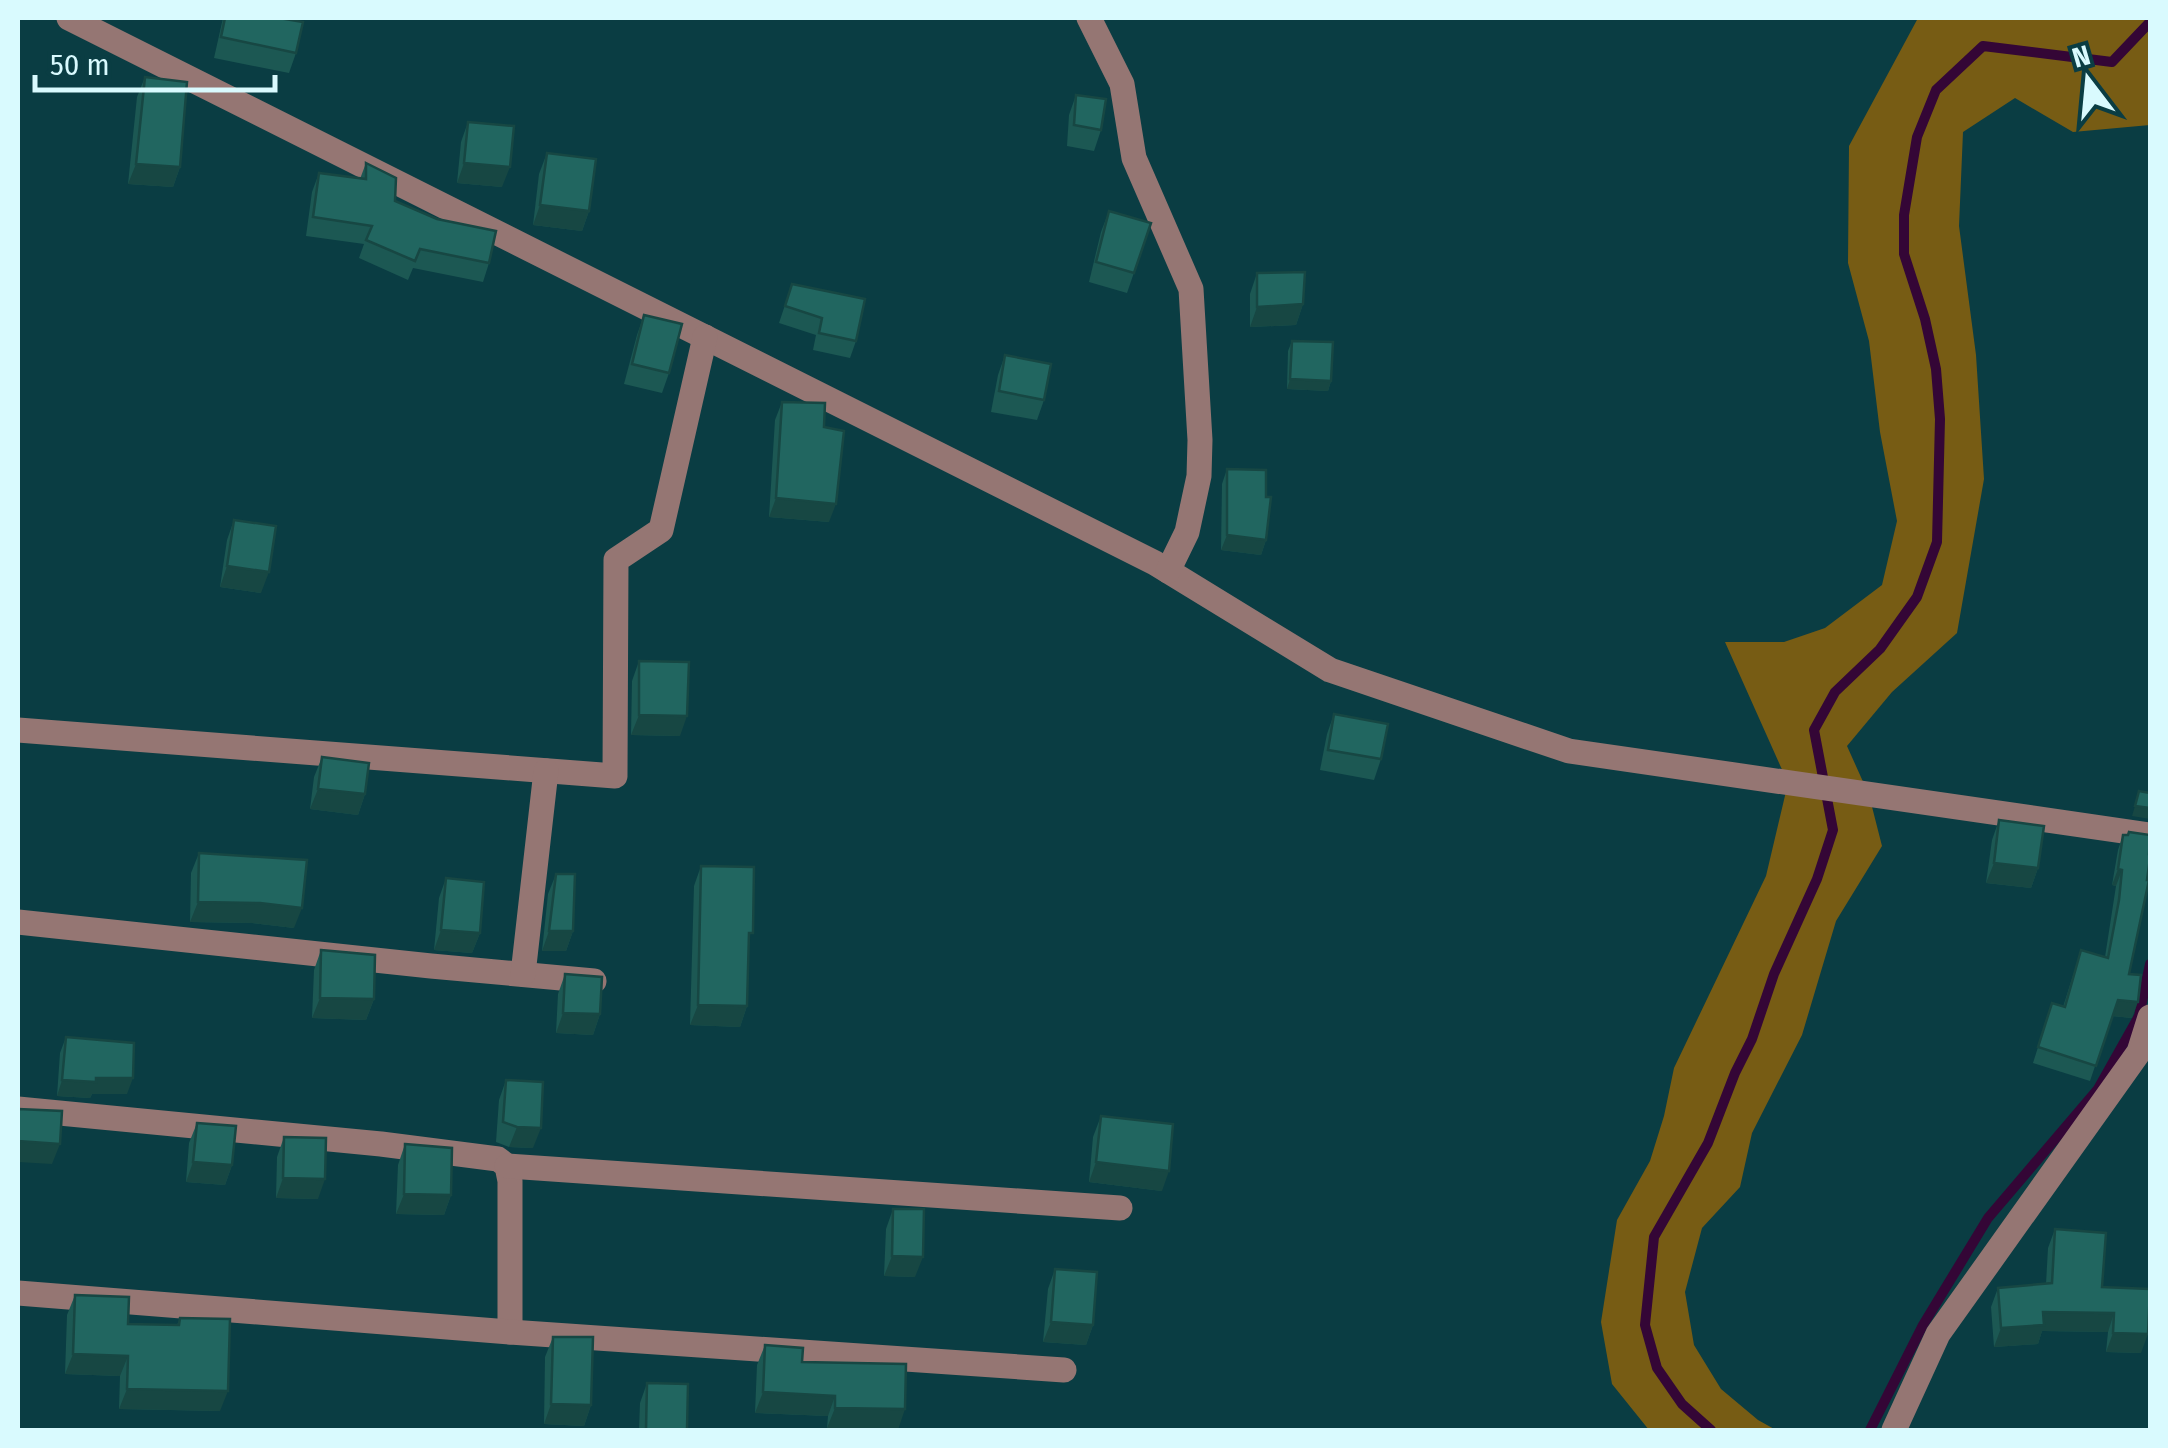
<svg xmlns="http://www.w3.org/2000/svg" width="2168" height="1448" font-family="'Fira Sans Condensed',sans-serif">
  <rect width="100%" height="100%" fill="#0a3d43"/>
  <polygon fill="#775c14" points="1918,18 2150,18 2150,125 2073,132 2015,98 1963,132 1959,226 1976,355 1984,479 1957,633 1892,692 1847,746 1869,795 1882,846 1836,921 1802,1035 1752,1133 1740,1187 1702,1228 1685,1292 1694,1345 1721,1389 1758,1420 1776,1430 1649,1430 1612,1384 1601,1322 1617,1220 1650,1161 1664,1116 1674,1068 1766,876 1788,783 1725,642 1784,642 1825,628 1882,585 1897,521 1880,432 1869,341 1848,263 1849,146"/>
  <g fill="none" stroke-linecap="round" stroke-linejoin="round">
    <g stroke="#340636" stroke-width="10">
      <polyline points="1711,1430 1682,1404 1657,1368 1645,1325 1654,1237 1708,1143 1735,1073 1752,1039 1774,974 1817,879 1833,830 1814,730 1835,692 1880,649 1917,597 1937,542 1940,419 1936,369 1925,319 1904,254 1904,215 1917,137 1936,90 1983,46 2112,62 2150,22"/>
      <polyline points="1870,1430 1923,1325 1988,1218 2098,1089 2139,1016 2150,964"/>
    </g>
    <g stroke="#957673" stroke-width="25">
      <polyline points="69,18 1155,563 1330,670 1569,751 2150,835"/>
      <polyline points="1089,18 1122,84 1134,158 1191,289 1200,440 1199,476 1187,532 1168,571"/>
      <polyline points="18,730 615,776 616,560 661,530 705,337"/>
      <polyline points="18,922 431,966 594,981"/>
      <polyline points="523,974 546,771"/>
      <polyline points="18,1109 381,1144 498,1159 507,1166 510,1181 510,1332"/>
      <polyline points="507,1166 1120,1208"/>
      <polyline points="18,1293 510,1332 1064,1370"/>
      <polyline points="1894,1430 1938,1334 2139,1052 2150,1017"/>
    </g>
  </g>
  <g fill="#1c5853">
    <polygon points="223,18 279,18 296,53 289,73 214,58"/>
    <polygon points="145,77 180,167 173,187 128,184 137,97"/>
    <polygon points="1076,95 1101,130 1094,151 1067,146 1069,115"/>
    <polygon points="468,122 502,187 457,183 461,142"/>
    <polygon points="547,153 589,211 582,231 533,225 539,174"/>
    <polygon points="366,163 395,201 489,263 483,282 413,268 408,280 359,258 364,244 306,236 312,192 319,173 360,179"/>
    <polygon points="1109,211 1151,223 1127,293 1089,282 1101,232"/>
    <polygon points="1257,273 1303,304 1296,325 1250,327 1250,294"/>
    <polygon points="792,284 856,341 850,358 813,350 816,335 779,323"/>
    <polygon points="644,315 669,373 662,393 624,384 637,335"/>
    <polygon points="1292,341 1331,381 1328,391 1287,389 1288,351"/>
    <polygon points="1005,355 1044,400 1037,420 991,412 998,375"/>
    <polygon points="782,402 824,427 829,522 769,517 775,420"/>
    <polygon points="1227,469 1266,540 1261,555 1221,550 1222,484"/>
    <polygon points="234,520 261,593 220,587 227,540"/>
    <polygon points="639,661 680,736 631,735 632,681"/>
    <polygon points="1334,714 1381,759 1374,780 1320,770 1327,734"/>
    <polygon points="322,757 365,794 358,815 310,809 314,777"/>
    <polygon points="1999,820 2038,868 2031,888 1986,883 1992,840"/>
    <polygon points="2123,835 2132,1018 2112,1016 2090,1081 2033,1063 2052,1003 2063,1007 2081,950 2105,957 2116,886 2112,885 2118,850"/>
    <polygon points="199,853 294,928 252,923 190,922 191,873"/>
    <polygon points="701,866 748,944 747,1006 740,1027 690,1025 694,886"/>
    <polygon points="556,874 573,931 566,951 542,951 548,894"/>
    <polygon points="446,878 480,933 472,953 434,950 439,898"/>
    <polygon points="321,950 374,999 366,1020 312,1018 314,970"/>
    <polygon points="565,974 600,1014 593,1035 556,1033 558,994"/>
    <polygon points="66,1037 127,1094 92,1094 90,1098 57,1096 60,1053"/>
    <polygon points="506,1080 533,1148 509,1147 496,1142 499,1100"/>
    <polygon points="1101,1116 1162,1191 1089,1182 1093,1137"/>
    <polygon points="197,1123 232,1165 225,1185 186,1182 189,1143"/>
    <polygon points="284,1137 318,1199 276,1198 277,1157"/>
    <polygon points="405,1144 451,1195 444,1215 396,1214 398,1165"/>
    <polygon points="893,1209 915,1277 884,1276 886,1229"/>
    <polygon points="2055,1229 2102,1287 2141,1353 2106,1352 2108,1332 2042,1331 2038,1344 1994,1347 1991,1307 1998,1288 2046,1284 2048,1248"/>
    <polygon points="1055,1269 1093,1325 1086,1345 1043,1342 1048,1289"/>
    <polygon points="75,1295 128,1324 177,1325 180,1318 220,1411 119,1409 120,1376 65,1374 67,1315"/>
    <polygon points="553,1337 591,1405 584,1426 544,1424 545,1357"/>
    <polygon points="765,1345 802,1362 898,1430 827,1428 828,1416 755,1413 757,1365"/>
    <polygon points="647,1383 687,1430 639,1430 640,1403"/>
  </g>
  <g fill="#174743">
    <polygon points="464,163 510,167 502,187 457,183"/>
    <polygon points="136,164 180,167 173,187 128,184"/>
    <polygon points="540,205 589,211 582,231 533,225"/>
    <polygon points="1303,304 1296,325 1250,327 1257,307"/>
    <polygon points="1290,379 1331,381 1328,391 1287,389"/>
    <polygon points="776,498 836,504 829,522 769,517"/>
    <polygon points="1227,535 1266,540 1261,555 1221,550"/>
    <polygon points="227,566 269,572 261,593 220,587"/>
    <polygon points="639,715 687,716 680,736 631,735"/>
    <polygon points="318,789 365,794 358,815 310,809"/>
    <polygon points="2135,806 2150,808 2150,819 2132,816"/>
    <polygon points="1994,863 2038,868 2031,888 1986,883"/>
    <polygon points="2118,869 2122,870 2116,886 2112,885"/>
    <polygon points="198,902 260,903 302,908 294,928 252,923 190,922"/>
    <polygon points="441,930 480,933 472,953 434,950"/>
    <polygon points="549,931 573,931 566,951 542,951"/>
    <polygon points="320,998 374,999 366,1020 312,1018"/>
    <polygon points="2118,1000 2138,1002 2132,1018 2112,1016"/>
    <polygon points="698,1005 747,1006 740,1027 690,1025"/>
    <polygon points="563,1013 600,1014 593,1035 556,1033"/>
    <polygon points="96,1078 133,1078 127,1094 92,1094 90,1098 57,1096 62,1080"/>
    <polygon points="517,1127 541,1128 533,1148 509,1147"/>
    <polygon points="18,1141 60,1144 52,1164 18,1162"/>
    <polygon points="193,1162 232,1165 225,1185 186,1182"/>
    <polygon points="1096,1162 1169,1171 1162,1191 1089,1182"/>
    <polygon points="283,1178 325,1179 318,1199 276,1198"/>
    <polygon points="404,1194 451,1195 444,1215 396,1214"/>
    <polygon points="892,1256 923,1257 915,1277 884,1276"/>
    <polygon points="2043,1312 2114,1313 2108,1332 2042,1331 2038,1344 1994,1347 2001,1328"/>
    <polygon points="1051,1322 1093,1325 1086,1345 1043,1342"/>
    <polygon points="2113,1333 2148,1334 2141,1353 2106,1352"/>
    <polygon points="73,1354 128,1356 120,1376 65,1374"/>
    <polygon points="127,1389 228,1391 220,1411 119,1409"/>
    <polygon points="763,1392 835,1396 828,1416 755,1413"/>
    <polygon points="551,1404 591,1405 584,1426 544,1424"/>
    <polygon points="835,1408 905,1409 898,1430 827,1428"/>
  </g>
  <g fill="#216660" stroke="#174743" stroke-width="2.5">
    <polygon points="225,18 279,18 303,22 296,53 221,37"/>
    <polygon points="145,77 187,82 180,167 136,164"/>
    <polygon points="1076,95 1106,99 1101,130 1074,125"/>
    <polygon points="468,122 514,126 510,167 464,163"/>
    <polygon points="547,153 596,159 589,211 540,205"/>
    <polygon points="366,163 396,178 395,201 437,219 496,231 489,263 420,249 415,261 366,240 372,226 313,217 319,173 366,179"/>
    <polygon points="1109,211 1151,223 1134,273 1096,262"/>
    <polygon points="1305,272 1303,304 1257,307 1257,273"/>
    <polygon points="792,284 865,299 856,341 819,333 822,318 785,306"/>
    <polygon points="644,315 682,324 669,373 632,364"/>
    <polygon points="1292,341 1333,342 1331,381 1290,379"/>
    <polygon points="1005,355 1051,364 1044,400 999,391"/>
    <polygon points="782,402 825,403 824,427 844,431 836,504 776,498"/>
    <polygon points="1227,469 1266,470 1266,497 1271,497 1266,540 1227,535"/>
    <polygon points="234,520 276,526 269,572 227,566"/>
    <polygon points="639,661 689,662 687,716 639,715"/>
    <polygon points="1334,714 1388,724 1381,759 1328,750"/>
    <polygon points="322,757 369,763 365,794 318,789"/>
    <polygon points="2139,791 2150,793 2150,808 2135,806"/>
    <polygon points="1999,820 2044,826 2038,868 1994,863"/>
    <polygon points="2129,832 2150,835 2149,854 2150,854 2150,858 2147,880 2149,880 2129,974 2141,975 2138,1002 2118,1000 2096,1066 2038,1047 2052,1003 2065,1007 2081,950 2108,958 2119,900 2122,870 2118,869 2123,835 2128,835"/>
    <polygon points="199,853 307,860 302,908 260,903 198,902"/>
    <polygon points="701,866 754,867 753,933 749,933 747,1006 698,1005"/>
    <polygon points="556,874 575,874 573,931 549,931"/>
    <polygon points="446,878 484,882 480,933 441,930"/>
    <polygon points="321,950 375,955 374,999 320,998"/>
    <polygon points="565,974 602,977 600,1014 563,1013"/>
    <polygon points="66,1037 134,1043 133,1078 96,1078 96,1082 62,1080"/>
    <polygon points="506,1080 543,1082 541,1128 517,1127 503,1122"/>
    <polygon points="18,1109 62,1111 60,1144 18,1141"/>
    <polygon points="1101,1116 1173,1124 1169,1171 1096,1162"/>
    <polygon points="197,1123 236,1126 232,1165 193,1162"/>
    <polygon points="284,1137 326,1138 325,1179 283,1178"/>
    <polygon points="405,1144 452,1148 451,1195 404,1194"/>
    <polygon points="893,1209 924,1209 923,1257 892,1256"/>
    <polygon points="2055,1229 2106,1233 2102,1287 2150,1289 2148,1334 2113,1333 2114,1313 2043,1312 2044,1325 2001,1328 1998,1288 2052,1283"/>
    <polygon points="1055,1269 1097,1272 1093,1325 1051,1322"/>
    <polygon points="75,1295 129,1297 128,1324 179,1325 180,1318 230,1319 228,1391 127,1389 128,1356 73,1354"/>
    <polygon points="553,1337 593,1337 591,1405 551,1404"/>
    <polygon points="765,1345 803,1348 802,1362 906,1364 905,1409 835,1408 835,1396 763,1392"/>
    <polygon points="647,1383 688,1384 687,1430 646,1430"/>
  </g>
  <rect width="2168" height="1448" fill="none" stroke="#d9fafe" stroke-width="40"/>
  <g transform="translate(2088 80) rotate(344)" stroke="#0a3d43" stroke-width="8" paint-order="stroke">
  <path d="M0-8L18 38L0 25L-18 38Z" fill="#d9fafe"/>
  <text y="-15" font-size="28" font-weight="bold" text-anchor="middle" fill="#d9fafe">N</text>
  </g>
  <path d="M35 75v15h240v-15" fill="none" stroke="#d9fafe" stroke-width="5"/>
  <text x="50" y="75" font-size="30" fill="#d9fafe" stroke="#0a3d43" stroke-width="8" paint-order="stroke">50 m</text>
</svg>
